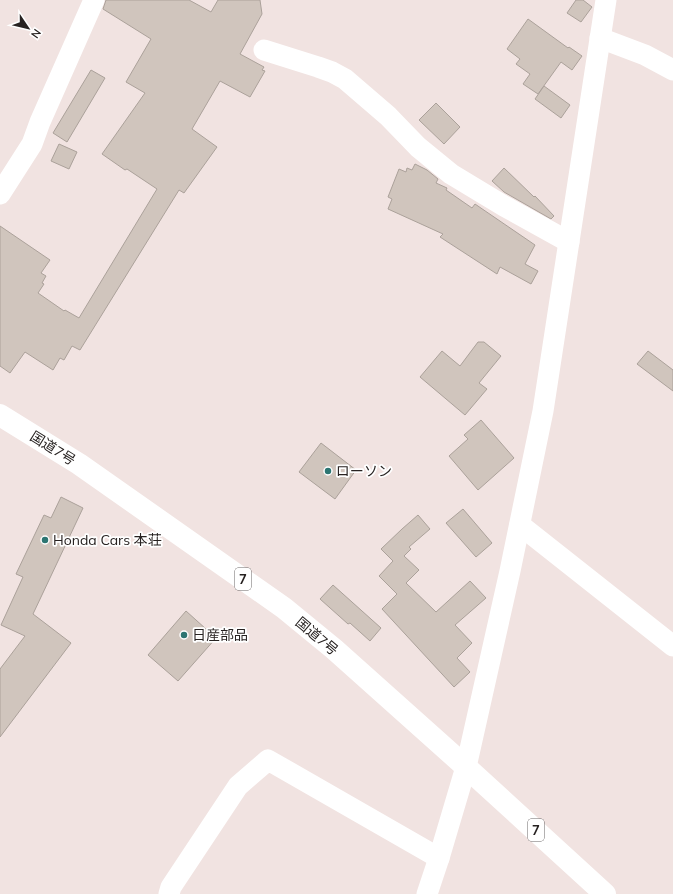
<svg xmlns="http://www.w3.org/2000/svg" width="673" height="894" font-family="Mulish,'Noto Sans JP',sans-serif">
  <rect width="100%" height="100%" fill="#f1e3e1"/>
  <g fill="#d0c5bd" stroke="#aba19a">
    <polygon points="106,0 189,0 211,12 218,0 260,0 262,14 240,54 264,67 262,70 265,71 250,97 220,81 192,129 217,147 184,193 179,190 80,350 72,346 64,360 60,358 53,370 25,352 10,373 0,366 0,226 50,260 41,273 46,276 42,283 44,284 38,293 64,311 65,310 79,318 157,189 127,169 125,170 102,154 145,93 126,82 151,39 103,9"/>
    <polygon points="576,0 583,0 592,7 581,22 567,13"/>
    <polygon points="528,19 568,48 569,47 582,56 572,70 561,62 538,94 523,84 530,74 516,64 520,59 507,49"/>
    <polygon points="91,70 105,78 67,142 53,133"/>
    <polygon points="544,86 570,105 561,118 535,99"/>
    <polygon points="436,103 460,127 444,144 419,120"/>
    <polygon points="59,144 77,152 69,169 51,161"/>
    <polygon points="415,164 427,170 438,179 436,183 447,188 446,190 472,208 475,204 535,245 525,264 538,271 531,284 500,267 497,274 440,237 443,234 388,209 392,199 388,197 399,169 406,172 407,168 412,170"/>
    <polygon points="504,168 534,197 535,196 554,216 551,219 504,192 492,181"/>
    <polygon points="478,342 484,342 501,356 479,383 487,389 465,415 420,377 442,351 460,366"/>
    <polygon points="648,351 673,370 673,391 637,364"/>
    <polygon points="481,420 514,458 478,490 449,456 468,439 464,435"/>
    <polygon points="321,443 356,470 335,499 299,472"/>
    <polygon points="61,497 83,508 33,614 71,643 0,737 0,669 25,636 1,625 23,577 16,574 44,515 51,518"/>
    <polygon points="463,509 492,543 476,557 446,523"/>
    <polygon points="418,515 430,529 409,547 411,549 404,556 419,570 406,583 436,612 470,581 486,598 455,625 472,643 457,658 470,672 454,687 382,609 397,594 379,576 393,561 381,549 402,529"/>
    <polygon points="333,585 381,628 370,641 350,623 348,624 320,599"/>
    <polygon points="186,611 216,638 178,681 148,655"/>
  </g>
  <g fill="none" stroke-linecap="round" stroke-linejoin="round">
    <g stroke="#fff" stroke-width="21">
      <polyline points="600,38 645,55 673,70"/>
      <polyline points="264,50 318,67 332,72 345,79 388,116 418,147 451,174 504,206 569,242"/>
      <polyline points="0,194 32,144 40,122 94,0"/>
      <polyline points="520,525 673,646"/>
      <polyline points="169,894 171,887 238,786 268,760 439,858"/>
      <polyline points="427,894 439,858 466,767 510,571 543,411 606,0"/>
    </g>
    <polyline stroke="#fff" stroke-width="22" points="0,415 79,464 284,608 334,649 466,767 605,894"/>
  </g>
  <g fill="#2c7572" stroke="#fff" stroke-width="1.5">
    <circle cx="328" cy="471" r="4"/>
    <circle cx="45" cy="540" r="4"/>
    <circle cx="184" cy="635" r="4"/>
  </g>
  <g text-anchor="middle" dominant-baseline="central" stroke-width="3.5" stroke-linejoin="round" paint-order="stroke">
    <g fill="#fff" stroke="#686464" stroke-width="1">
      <rect x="235" y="568" width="16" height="22" rx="3"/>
      <rect x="528" y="819" width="16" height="22" rx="3"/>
    </g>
    <g font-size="13" font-weight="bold" fill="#272221">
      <text x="243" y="579">7</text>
      <text x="536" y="830">7</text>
    </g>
    <g font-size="14" fill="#272221" stroke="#fff">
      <text transform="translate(53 448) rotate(32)">国道7号</text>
      <text transform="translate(317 636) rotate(40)">国道7号</text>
    </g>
    <g font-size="14" fill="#272221" stroke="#fff" text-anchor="start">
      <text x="336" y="471">ローソン</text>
      <text x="53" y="540">Honda Cars 本荘</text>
      <text x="192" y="635">日産部品</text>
    </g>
  </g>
  <g transform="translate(28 28) rotate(125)" stroke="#ffffff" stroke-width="3" paint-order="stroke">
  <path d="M0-3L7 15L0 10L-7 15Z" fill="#272221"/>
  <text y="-6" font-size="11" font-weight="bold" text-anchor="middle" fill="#272221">N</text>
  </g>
</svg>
